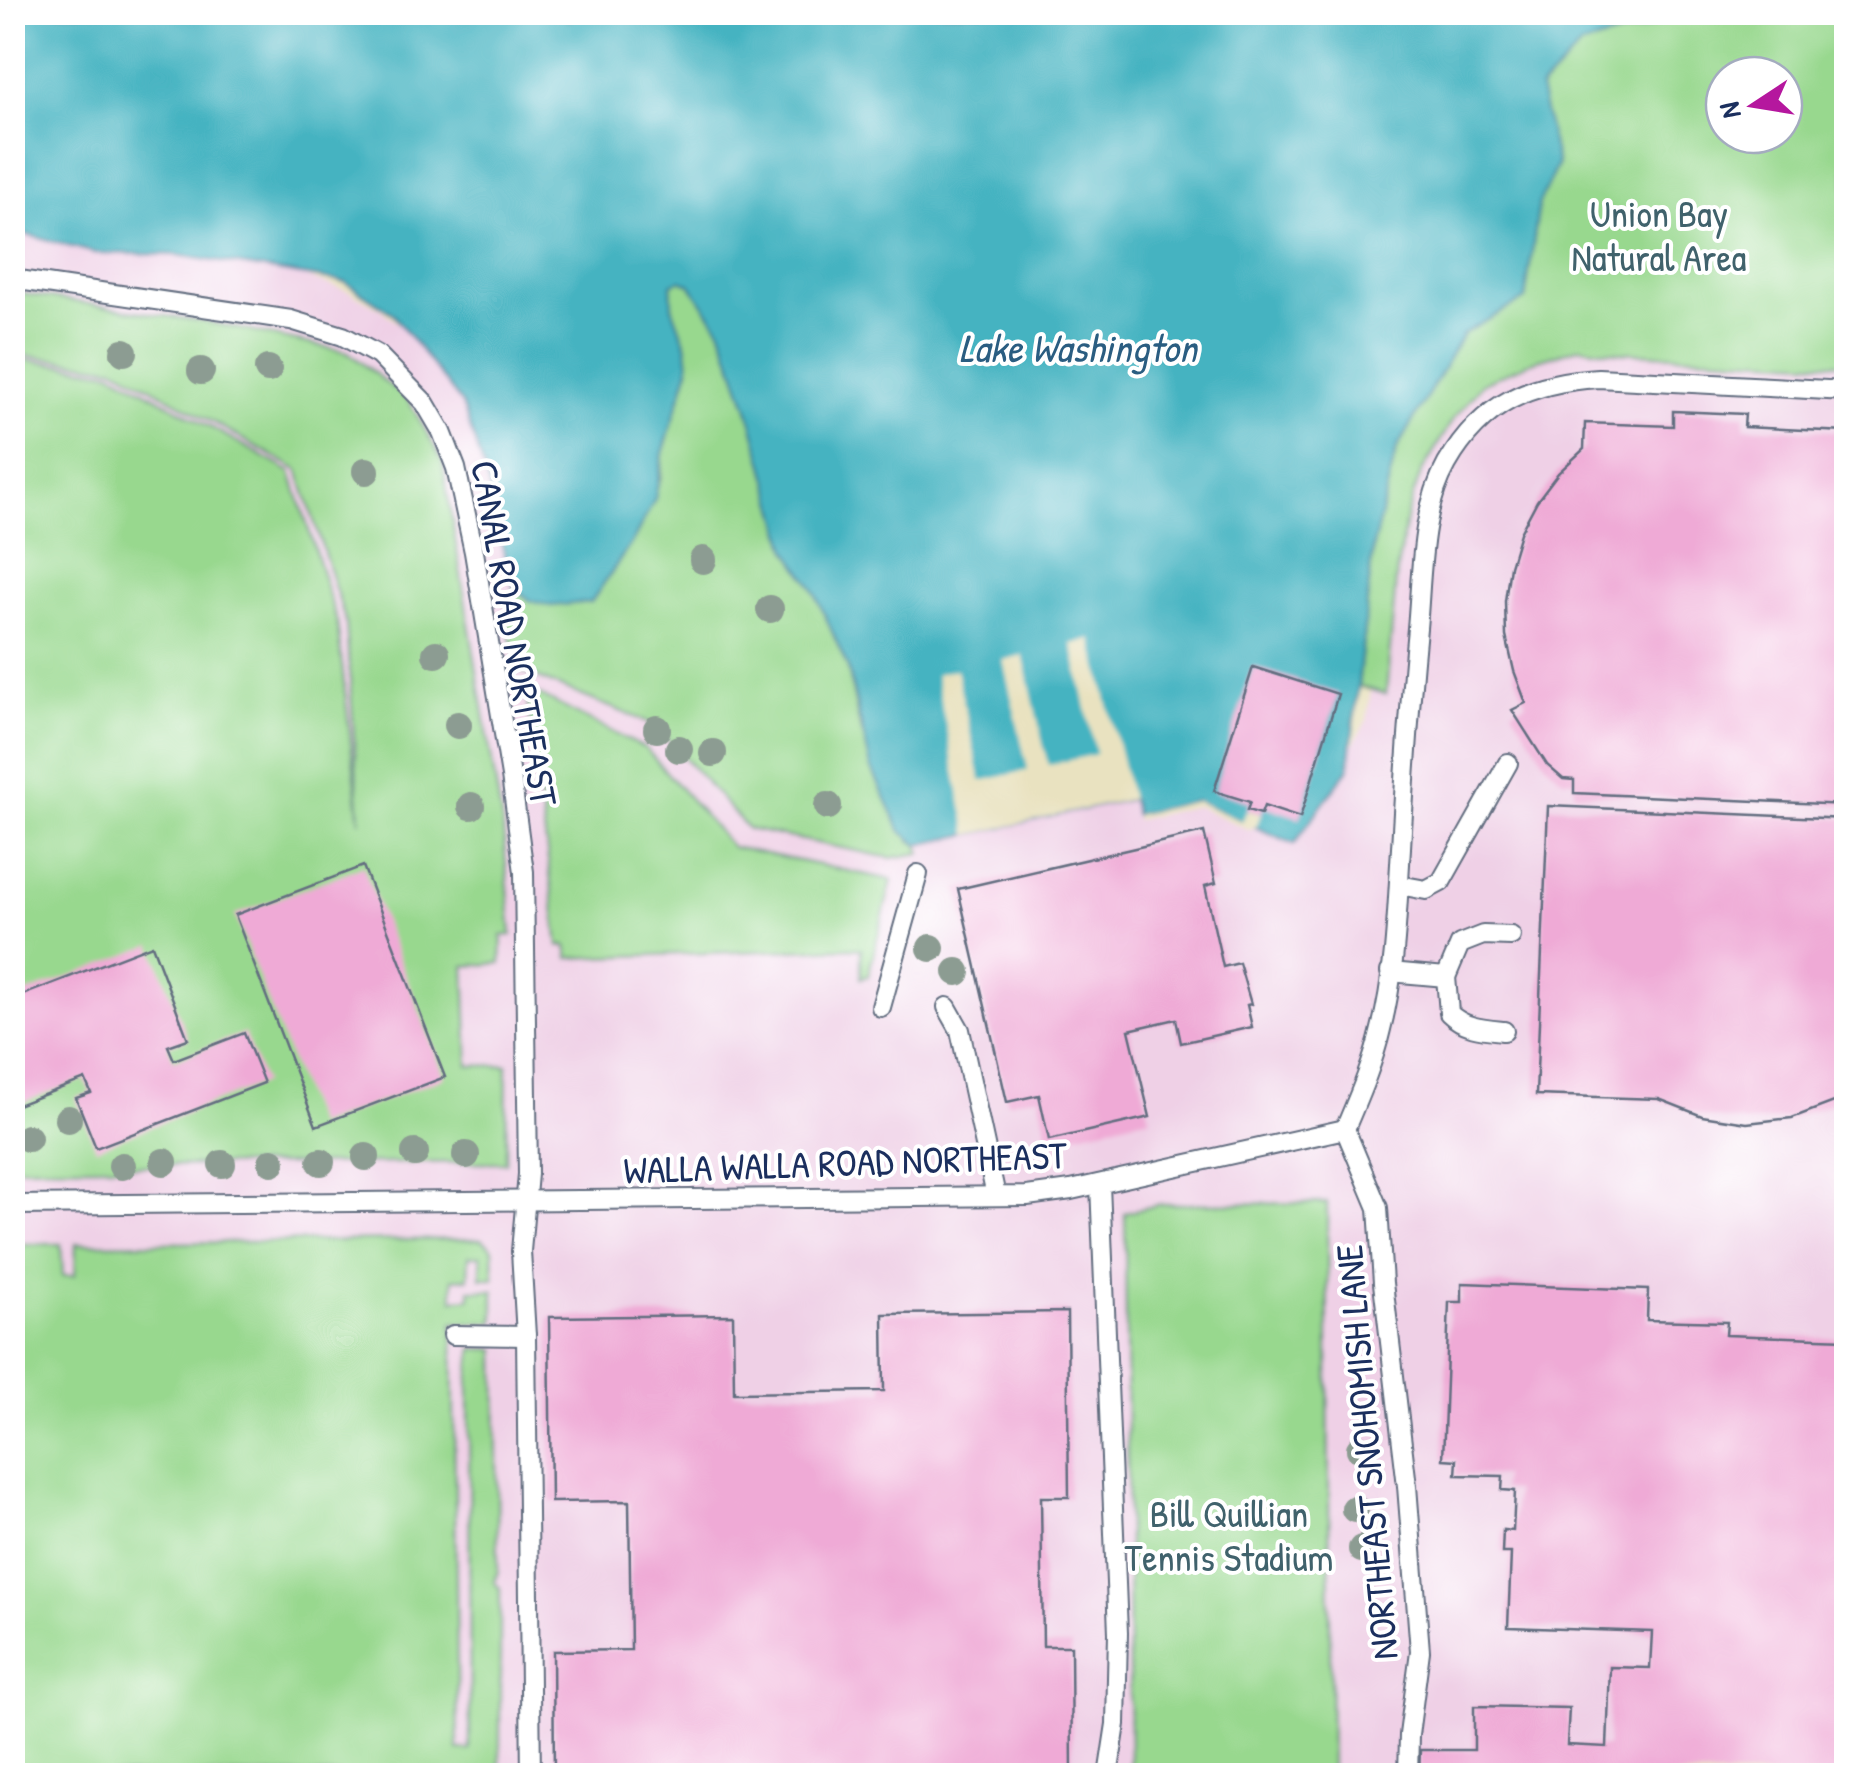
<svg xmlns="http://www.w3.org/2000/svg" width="1859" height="1788" font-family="'Patrick Hand',sans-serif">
  <rect width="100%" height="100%" fill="#fff"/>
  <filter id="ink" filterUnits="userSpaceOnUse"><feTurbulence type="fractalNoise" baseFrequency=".01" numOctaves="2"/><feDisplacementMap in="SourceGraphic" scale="20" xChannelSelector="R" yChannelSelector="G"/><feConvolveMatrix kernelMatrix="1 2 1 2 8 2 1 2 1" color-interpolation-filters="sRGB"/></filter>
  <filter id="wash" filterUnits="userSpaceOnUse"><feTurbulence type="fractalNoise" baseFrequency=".0048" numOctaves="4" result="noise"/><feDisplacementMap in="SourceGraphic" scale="40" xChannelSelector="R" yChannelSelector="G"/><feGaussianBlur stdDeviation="2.25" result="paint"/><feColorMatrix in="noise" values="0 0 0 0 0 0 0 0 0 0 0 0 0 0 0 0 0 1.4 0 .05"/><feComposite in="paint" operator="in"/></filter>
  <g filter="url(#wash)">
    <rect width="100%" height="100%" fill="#e9e2c0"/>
    <path fill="#efd0e6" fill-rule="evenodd" d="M12 13H199L256 268 299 275 348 291 379 308 401 326 462 404 487 478 508 572 920 845 1130 799 1135 816 1189 805 1202 807 1345 758 1367 720 1390 533 1592 132 1846 13V1775H13ZM1724 75H1784V135H1724Z"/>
    <g fill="#98d88e" stroke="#5a8476" stroke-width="2.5" fill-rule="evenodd">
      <path d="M1715 12 1846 13V364L1617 352 1581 347 1528 363 1483 383 1454 418 1421 473 1407 514 1397 569 1386 694 1358 686 1373 546 1397 448 1463 334 1525 299 1539 203 1557 165 1539 90 1581 46 1689 15ZM1724 75H1784V135H1724Z"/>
      <polygon points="681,280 690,284 721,330 748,408 788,550 813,588 848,668 860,728 910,840 919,845 922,853 891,858 748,829 655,725 518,670 506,614 514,587 531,601 591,602 634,539 661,478 663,453 689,368 672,307 671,284"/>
      <polygon points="13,292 218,324 348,352 409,401 442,460 503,828 512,935 502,936 501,963 465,966 469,1066 507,1065 506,1162 13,1167 13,358 112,372 291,472 337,622 360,821 346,623 298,470 116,368 13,354"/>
      <polygon points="526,688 646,749 732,847 892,880 868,976 861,978 861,949 850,948 569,958 567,946 559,946"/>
      <polygon points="1327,1203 1331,1775 1130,1775 1125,1213 1161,1204"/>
      <polygon points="482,1239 493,1249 494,1278 481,1278 481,1256 469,1256 468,1278 453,1279 453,1299 470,1298 470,1290 494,1290 494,1322 453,1323 458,1750 470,1750 469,1382 473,1349 496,1349 498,1571 494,1582 500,1588 500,1775 13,1775 12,1244 61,1244 63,1276 75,1275 76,1244"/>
    </g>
    <polygon fill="#45b3c1" stroke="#307190" stroke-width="2.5" points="568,12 569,20 576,12 1715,13 1689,15 1581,46 1540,89 1557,165 1539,203 1525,299 1463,334 1397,448 1373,546 1349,768 1294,844 1196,801 1135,815 1131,799 919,845 901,831 871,767 848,668 813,588 788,550 748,408 721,330 690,284 681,280 671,284 672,307 687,347 689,368 663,453 655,499 634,539 591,602 551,606 531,601 514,587 508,572 487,478 462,404 392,313 345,282 177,255 95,253 13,231 12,13"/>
    <g fill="#e9e2c0">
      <polygon points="1092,639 1131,799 968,835 935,674 956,669 981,781 1028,770 1003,660 1023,655 1048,765 1096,754 1072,644"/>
      <polygon points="1196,801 1242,821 1247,810 1261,814 1256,827 1248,829 1196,806 1136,820 1135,815"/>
    </g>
    <g id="blocks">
      <g fill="#efaad6">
        <polygon points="1673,411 1745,414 1744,427 1846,432 1846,805 1574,793 1574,780 1563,779 1547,765 1512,710 1526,703 1514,671 1506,636 1505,601 1510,566 1520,533 1537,501 1558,473 1584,449 1585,423 1673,426"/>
        <polygon points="1253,667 1338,694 1300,818 1264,806 1261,814 1247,810 1250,802 1214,791"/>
        <polygon points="1548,806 1846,819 1846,1103 1834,1102 1792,1118 1747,1123 1702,1116 1659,1099 1536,1095"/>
        <polygon points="1204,832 1216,883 1205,886 1223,967 1239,963 1251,1004 1247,1005 1252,1027 1181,1043 1176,1019 1129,1030 1150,1117 1049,1140 1039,1095 1007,1102 958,889"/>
        <polygon points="363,866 445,1077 316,1126 235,915"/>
        <polygon points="152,945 188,1039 168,1046 174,1060 244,1033 264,1083 96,1148 76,1098 91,1093 85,1079 12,1107 12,999"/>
        <polygon points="1462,1283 1648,1290 1647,1320 1727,1322 1726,1335 1846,1339 1846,1776 1419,1776 1420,1750 1474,1750 1474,1706 1569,1708 1567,1745 1607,1747 1610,1667 1650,1668 1652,1632 1508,1627 1511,1553 1502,1553 1503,1530 1513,1531 1515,1491 1502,1490 1503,1476 1456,1475 1457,1460 1443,1459 1449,1302 1462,1302"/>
        <polygon points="1067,1312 1069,1497 1041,1497 1043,1646 1071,1646 1072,1776 554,1776 553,1651 631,1650 629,1501 551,1502 549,1317 733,1315 734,1393 884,1391 883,1314"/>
      </g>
    </g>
  </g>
  <g filter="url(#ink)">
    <use href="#blocks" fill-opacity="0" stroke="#636e80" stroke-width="2.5"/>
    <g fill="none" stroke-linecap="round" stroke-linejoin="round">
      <g stroke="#636e80" stroke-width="22">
        <g id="service">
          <polyline points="12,279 291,320 343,336 378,355 425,403 442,432 456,468 474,552 511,776 524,872 528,1174 521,1251 526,1336 531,1776"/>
          <polyline points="1399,885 1426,890 1441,882 1508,763"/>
          <polyline points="1390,972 1446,977 1460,944 1483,935 1511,936"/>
          <path d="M1446 977 1449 1013C1464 1028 1483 1029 1504 1031"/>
          <polyline points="881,1007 918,874"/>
          <polyline points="947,1007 960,1030 996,1196"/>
          <path d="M1345 1129C1359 1096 1373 1064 1381 1029 1396 971 1397 907 1401 848 1405 774 1410 701 1417 628 1422 574 1420 512 1447 464 1482 403 1531 382 1598 378L1846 391"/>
          <polyline points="1345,1129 1378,1208 1383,1283 1407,1486 1420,1651 1409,1735 1408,1776"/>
          <polyline points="1100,1184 1118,1633 1116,1724 1108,1776"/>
          <polyline points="12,1205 1027,1196 1071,1190 1345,1129"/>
          <polyline points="453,1335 526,1336"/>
        </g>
      </g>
      <use href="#service" stroke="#fff" stroke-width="18"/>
    </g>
    <g fill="#8c9c92">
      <circle cx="124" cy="352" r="14"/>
      <circle cx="268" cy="369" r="14"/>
      <circle cx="201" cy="371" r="14"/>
      <circle cx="366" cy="471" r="14"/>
      <circle cx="703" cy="560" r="14"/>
      <circle cx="770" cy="609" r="14"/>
      <circle cx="436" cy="654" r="14"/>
      <circle cx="458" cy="725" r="14"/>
      <circle cx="657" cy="729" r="14"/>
      <circle cx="679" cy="749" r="14"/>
      <circle cx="713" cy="753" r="14"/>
      <circle cx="471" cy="806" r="14"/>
      <circle cx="828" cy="806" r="14"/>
      <circle cx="931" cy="948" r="14"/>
      <circle cx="957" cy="972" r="14"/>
      <circle cx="68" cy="1119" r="14"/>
      <circle cx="28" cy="1138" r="14"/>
      <circle cx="415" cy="1153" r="14"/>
      <circle cx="466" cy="1155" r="14"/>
      <circle cx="366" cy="1157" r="14"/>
      <circle cx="164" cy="1162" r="14"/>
      <circle cx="272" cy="1162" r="14"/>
      <circle cx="321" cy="1162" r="14"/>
      <circle cx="222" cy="1164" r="14"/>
      <circle cx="122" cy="1166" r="14"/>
      <circle cx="1360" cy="1449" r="14"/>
      <circle cx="1355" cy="1509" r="14"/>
      <circle cx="1362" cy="1549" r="14"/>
    </g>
  </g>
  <g text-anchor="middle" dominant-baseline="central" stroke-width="8" stroke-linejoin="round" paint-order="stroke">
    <g font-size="38" fill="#40626c" stroke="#fff">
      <text x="1659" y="213">Union Bay<tspan x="1659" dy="44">Natural Area</tspan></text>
      <text x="1229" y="1513">Bill Quillian<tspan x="1229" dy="44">Tennis Stadium</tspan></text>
    </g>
    <g font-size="38" fill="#1b2f5e" stroke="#fff">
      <text transform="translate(515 633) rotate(80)">CANAL ROAD NORTHEAST</text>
      <text transform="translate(845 1162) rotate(-2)">WALLA WALLA ROAD NORTHEAST</text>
      <text transform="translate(1366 1452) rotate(-95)">NORTHEAST SNOHOMISH LANE</text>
    </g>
    <g font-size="40" font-style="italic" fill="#2a5d81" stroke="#fff">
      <text x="1078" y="347">Lake Washington</text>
    </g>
  </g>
  <rect width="1859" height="1788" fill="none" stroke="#fff" stroke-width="50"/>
  <g transform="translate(1754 105) rotate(258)"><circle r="48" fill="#ffffff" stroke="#a4acbf" stroke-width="2.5"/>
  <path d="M0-8L18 38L0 25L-18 38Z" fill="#b5179e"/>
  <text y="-15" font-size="28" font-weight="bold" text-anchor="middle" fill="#1b2f5e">N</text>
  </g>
</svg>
